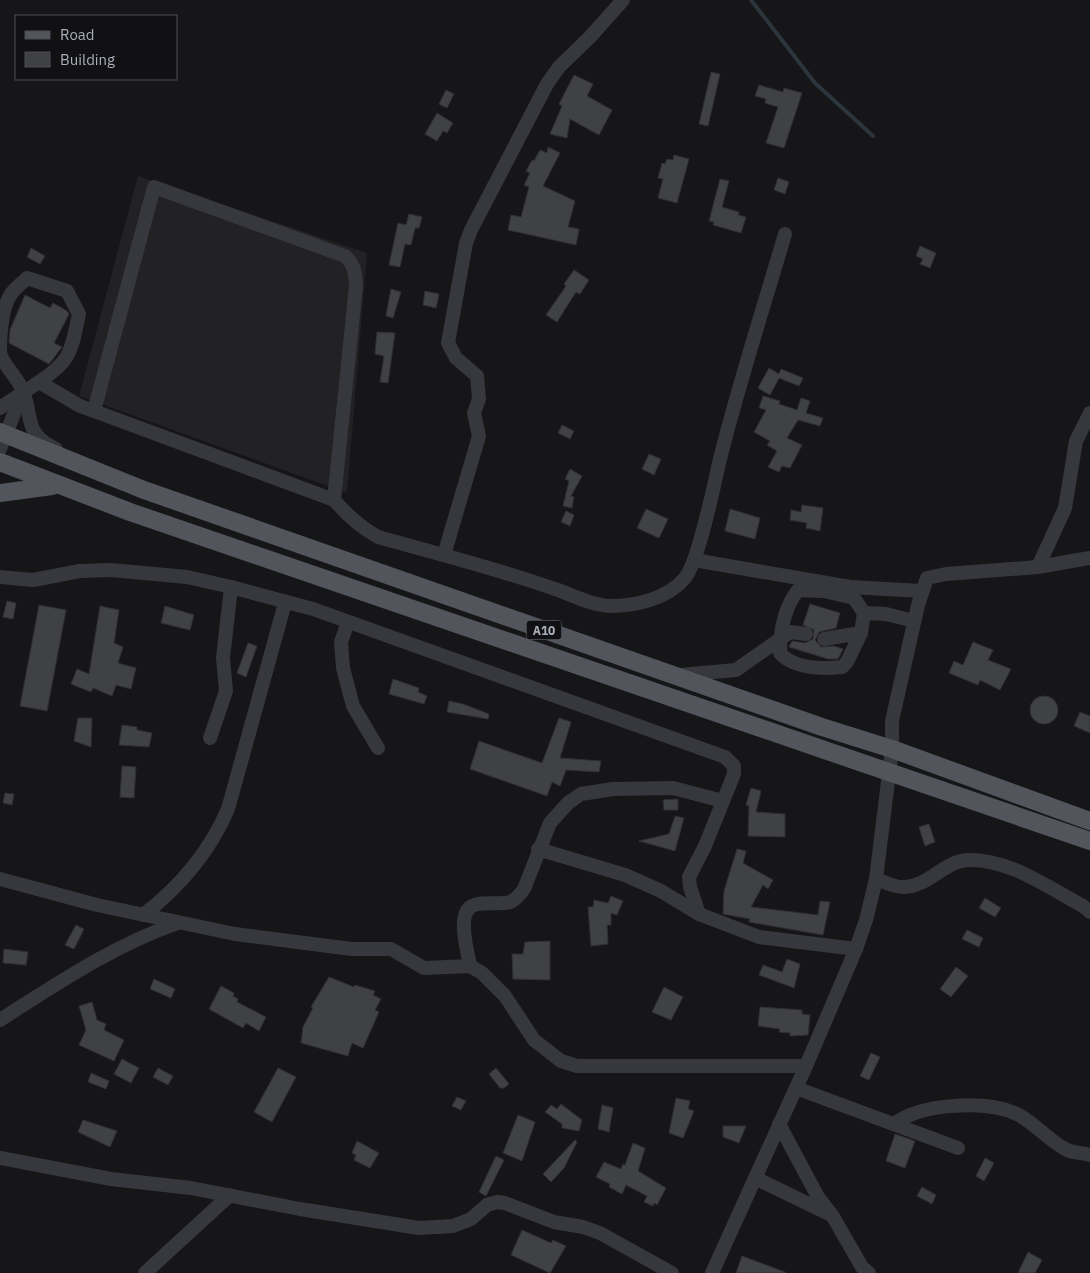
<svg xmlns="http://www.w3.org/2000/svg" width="1090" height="1273" font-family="'IBM Plex Sans',sans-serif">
  <rect width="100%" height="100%" fill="#161618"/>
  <polygon fill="#222225" points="138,176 367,253 347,493 79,396"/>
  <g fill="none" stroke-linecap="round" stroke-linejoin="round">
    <polyline stroke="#2c353c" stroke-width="4" points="751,0 815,83 873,136"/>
  </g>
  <g fill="#404145" stroke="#303034">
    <polygon points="711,72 720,74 708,126 699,124"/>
    <polygon points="574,75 593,84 587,96 612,110 599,135 570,119 567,138 550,134 562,106 559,104"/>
    <polygon points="759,85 783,92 784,88 802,93 784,148 766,143 778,107 765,103 766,99 755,96"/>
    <polygon points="446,90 454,94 447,108 439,104"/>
    <polygon points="437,113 453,123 447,133 443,131 437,141 425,134"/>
    <polygon points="548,147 560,153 543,186 575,201 568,227 579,229 576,245 508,230 511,215 521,217 529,187 524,185 530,173 526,171 532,160 534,161 540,150 547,153"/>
    <polygon points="674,155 689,159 677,203 658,198 663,179 658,178 662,163 665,164 667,159 673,160"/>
    <polygon points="778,178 789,182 785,194 774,190"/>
    <polygon points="720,179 729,181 722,207 739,212 738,215 746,217 741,233 713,225 714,222 709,221"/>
    <polygon points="409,214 422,217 419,228 415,228 411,245 405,244 400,267 389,265 398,223 406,225"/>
    <polygon points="920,246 936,253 930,268 920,264 923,259 916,256"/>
    <polygon points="31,248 45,256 40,264 27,257"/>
    <polygon points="574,270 589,280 580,294 576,292 557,322 546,315 566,286 564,284"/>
    <polygon points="391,289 401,292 393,318 386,316"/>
    <polygon points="425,291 439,294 436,308 423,305"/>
    <polygon points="25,295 50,308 53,303 67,311 69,314 54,343 62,347 49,364 9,343 10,330"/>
    <polygon points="377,332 395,333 388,383 380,382 384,356 375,354"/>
    <polygon points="769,368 779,374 781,369 803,378 799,386 779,378 770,395 758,388"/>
    <polygon points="763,396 780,401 779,404 797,410 801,398 810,401 806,413 823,418 820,426 798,420 787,438 802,445 790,468 782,466 779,472 768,467 777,451 767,445 770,441 754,432 766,410 759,408"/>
    <polygon points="562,425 574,431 570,439 558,433"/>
    <polygon points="649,454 661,459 654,475 642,469"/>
    <polygon points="570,469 582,476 571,496 574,497 572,508 563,506 569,481 565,479"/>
    <polygon points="802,505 823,508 820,531 806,528 807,523 790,520 791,510 801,512"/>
    <polygon points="646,509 668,519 659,538 637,528"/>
    <polygon points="730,509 760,518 755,539 725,531"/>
    <polygon points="566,511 574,515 570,526 561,522"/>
    <polygon points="7,601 16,603 13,619 3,617"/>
    <polygon points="810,604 840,613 836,628 819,632 815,640 821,647 834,646 843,649 838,659 828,659 789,647 792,641 805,643 813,639 814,630 803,625"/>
    <polygon points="39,605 66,610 47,711 20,706"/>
    <polygon points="100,606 119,610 114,643 123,647 118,663 136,668 131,689 116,685 112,696 93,688 91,692 71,684 77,669 89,674"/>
    <polygon points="165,606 194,615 190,630 161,623"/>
    <polygon points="973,642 993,650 988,660 1011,669 1000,690 980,680 978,685 949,673 954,661 963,665"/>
    <polygon points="248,643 257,646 246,677 237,673"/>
    <polygon points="393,679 419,688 418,692 427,696 424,704 389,694"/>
    <circle cx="1044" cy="710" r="14"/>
    <polygon points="449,701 463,704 489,714 488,719 447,712"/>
    <polygon points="1080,712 1090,716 1090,733 1074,726"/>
    <polygon points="78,718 92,718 91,747 74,741"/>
    <polygon points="559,718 571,722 560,758 601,761 599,772 566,770 560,786 552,782 547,796 470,769 479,741 542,763"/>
    <polygon points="122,725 137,727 137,730 152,733 149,747 119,745"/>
    <polygon points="122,766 136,767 134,798 120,797"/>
    <polygon points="751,788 761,791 756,812 785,814 785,837 748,836 749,806 746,805"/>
    <polygon points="5,793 14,794 12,805 3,803"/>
    <polygon points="678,799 678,810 664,810 663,800"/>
    <polygon points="675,816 684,818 675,851 639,841 669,834"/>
    <polygon points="929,824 935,842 925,846 919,827"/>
    <polygon points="737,849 746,851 743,863 773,880 768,889 763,885 751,907 818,915 820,901 830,902 823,935 749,922 750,919 723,914 724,891"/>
    <polygon points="611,896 623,901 617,915 611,913 611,925 607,925 608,944 591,946 588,907 593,907 594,900 608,903"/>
    <polygon points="985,898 1001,908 995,917 979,908"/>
    <polygon points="76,925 84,929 74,949 65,945"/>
    <polygon points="967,930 983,938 979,947 962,939"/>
    <polygon points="550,941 550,980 513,979 512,954 523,954 525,942"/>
    <polygon points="4,949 28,952 26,965 3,963"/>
    <polygon points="787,959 800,964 794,988 759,975 763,965 782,972"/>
    <polygon points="956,967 968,976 951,997 940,989"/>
    <polygon points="329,977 354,987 355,985 375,991 373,995 381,999 375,1010 379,1012 363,1048 352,1043 348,1056 301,1043 303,1027 313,1008 311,1007"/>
    <polygon points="154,979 175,989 171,998 150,989"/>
    <polygon points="221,986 234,993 233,996 238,999 237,1002 266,1017 259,1031 246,1023 243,1028 209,1009"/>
    <polygon points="664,987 683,997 671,1020 652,1012"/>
    <polygon points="92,1002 97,1020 106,1024 104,1030 124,1040 114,1061 79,1045 86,1030 79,1006"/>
    <polygon points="760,1007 802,1010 802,1014 810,1015 808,1035 790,1036 790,1033 779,1032 780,1029 758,1026"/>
    <polygon points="871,1053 880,1057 869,1080 860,1076"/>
    <polygon points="122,1059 139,1068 131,1083 114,1074"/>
    <polygon points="158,1068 173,1076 168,1085 153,1077"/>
    <polygon points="278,1068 296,1077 272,1122 254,1112"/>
    <polygon points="496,1068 509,1084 504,1088 500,1088 489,1074"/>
    <polygon points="91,1073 109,1081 106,1089 88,1082"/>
    <polygon points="457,1097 466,1101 461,1110 452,1106"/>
    <polygon points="676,1098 690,1101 688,1109 694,1111 683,1138 669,1133"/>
    <polygon points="561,1104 582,1120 579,1131 562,1128 562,1124 545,1112 551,1105 557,1109"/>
    <polygon points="602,1105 613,1108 609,1132 598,1129"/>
    <polygon points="518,1115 535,1122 522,1161 503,1153"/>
    <polygon points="83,1120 117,1131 110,1147 78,1132"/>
    <polygon points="723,1126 746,1126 739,1143 723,1137"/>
    <polygon points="895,1134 915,1141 905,1168 886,1161"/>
    <polygon points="575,1140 577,1142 564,1168 551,1182 543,1174"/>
    <polygon points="357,1141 379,1153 370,1168 354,1160 356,1155 352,1153"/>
    <polygon points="633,1143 645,1148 638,1171 666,1188 657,1205 654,1203 653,1206 644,1202 647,1196 626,1185 622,1194 609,1187 610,1184 596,1177 604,1162 621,1169 623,1164 625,1165"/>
    <polygon points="496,1156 504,1160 486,1196 479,1192"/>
    <polygon points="985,1158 994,1163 984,1181 976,1176"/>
    <polygon points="922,1187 936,1195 932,1204 917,1196"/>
    <polygon points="522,1230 551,1243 553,1240 566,1246 550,1273 511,1255"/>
    <polygon points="1028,1252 1042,1260 1035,1273 1018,1273"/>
    <polygon points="742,1256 785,1272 785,1273 736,1273"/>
  </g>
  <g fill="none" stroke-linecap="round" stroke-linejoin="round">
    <g stroke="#37383d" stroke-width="14">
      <path d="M39 382C72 360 71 351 79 314L67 291 27 278C22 283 15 288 11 294 1 309 0 336 0 353 3 365 17 377 22 389 34 416 22 433 56 449"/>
      <path d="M0 408 39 382 80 406 94 411 334 500 356 286C355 273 355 265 345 256L154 187 94 411"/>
      <polyline points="0,449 22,394"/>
      <path d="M334 500C348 516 360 527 378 537 436 553 495 568 552 588 571 594 590 605 610 606 636 606 667 599 685 578 699 561 714 484 720 459 739 383 763 309 785 234"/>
      <polyline points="444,555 479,436 474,413 479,399 477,376 456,358 448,343 466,243 471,230 547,84 559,67 590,37 623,0"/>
      <polyline points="694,560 850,587 922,591"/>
      <polyline points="1038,567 1065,508 1076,441 1090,413"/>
      <polyline points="0,577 33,580 80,571 111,570 187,577 231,587 313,609 725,757 734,766 734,774 705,846 689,877 690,887 699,914"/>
      <polyline points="348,622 341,642 343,668 353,706 378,748"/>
      <path d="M861 633 847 662 842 667C822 669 794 669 780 653 780 629 784 608 798 590L824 591 854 598 864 613"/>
      <polyline points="824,639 861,633 864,613 886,614 914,621"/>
      <polyline points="680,675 736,670 790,632 806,634"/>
      <polyline points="210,738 226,691 223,658 231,587"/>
      <polyline points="538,849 625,875 661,891 699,914 759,937 856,949"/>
      <polyline points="0,879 97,905 235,934 352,949 391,949 424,968 470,966 482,973 505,996 534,1040 561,1061 577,1066 806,1066"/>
      <path d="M876 879C885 882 895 888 905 887 928 886 944 862 967 860 1008 858 1049 888 1083 906L1090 912"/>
      <path d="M143 915C181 886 209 853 228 809L285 603"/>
      <path d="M470 966C468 954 464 940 464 928 462 893 490 907 510 902 516 900 520 894 524 889L550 823 568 803 581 794 613 789 673 788 723 801"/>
      <path d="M0 1020C58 983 114 945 178 923"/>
      <polyline points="796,1088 958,1148"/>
      <polyline points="779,1124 818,1197 832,1215 862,1267 869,1273"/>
      <path d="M894 1124C921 1103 986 1100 1017 1114 1035 1123 1049 1141 1067 1150 1074 1153 1083 1153 1090 1155"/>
      <polyline points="0,1158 111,1179 191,1188 300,1209 419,1228 453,1226 471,1219 487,1205 497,1202 505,1203 554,1222 583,1227 600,1233 672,1273"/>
      <polyline points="755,1178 829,1214"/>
      <polyline points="145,1273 230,1195"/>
      <polyline points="712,1273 806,1066 856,949 866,920 876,879 892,749 892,721 918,605 927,578 946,574 1038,567 1090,558"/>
    </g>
    <g stroke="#53555c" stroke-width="18">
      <polyline points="0,432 144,490 822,727 892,749 1090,821"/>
      <polyline points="0,462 130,512 1090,841"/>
      <polyline points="0,493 52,486"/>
    </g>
  </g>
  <g text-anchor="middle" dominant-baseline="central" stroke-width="4.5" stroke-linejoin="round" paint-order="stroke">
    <rect fill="#111113" stroke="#7b7e86" stroke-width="1" x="526.5" y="620.5" width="35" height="19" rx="4"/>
    <g font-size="12" font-weight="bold" fill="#a8adb8">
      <text x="544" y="630">A10</text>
    </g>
  </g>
  <rect x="15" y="15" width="162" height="65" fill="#111113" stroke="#4d4f55"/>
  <rect x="25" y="31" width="25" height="8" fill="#53555c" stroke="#4d4f55"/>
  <text x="60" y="40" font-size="15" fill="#a8adb8">Road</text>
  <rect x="25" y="52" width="25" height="15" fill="#404145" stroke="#4d4f55"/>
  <text x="60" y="65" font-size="15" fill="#a8adb8">Building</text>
</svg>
